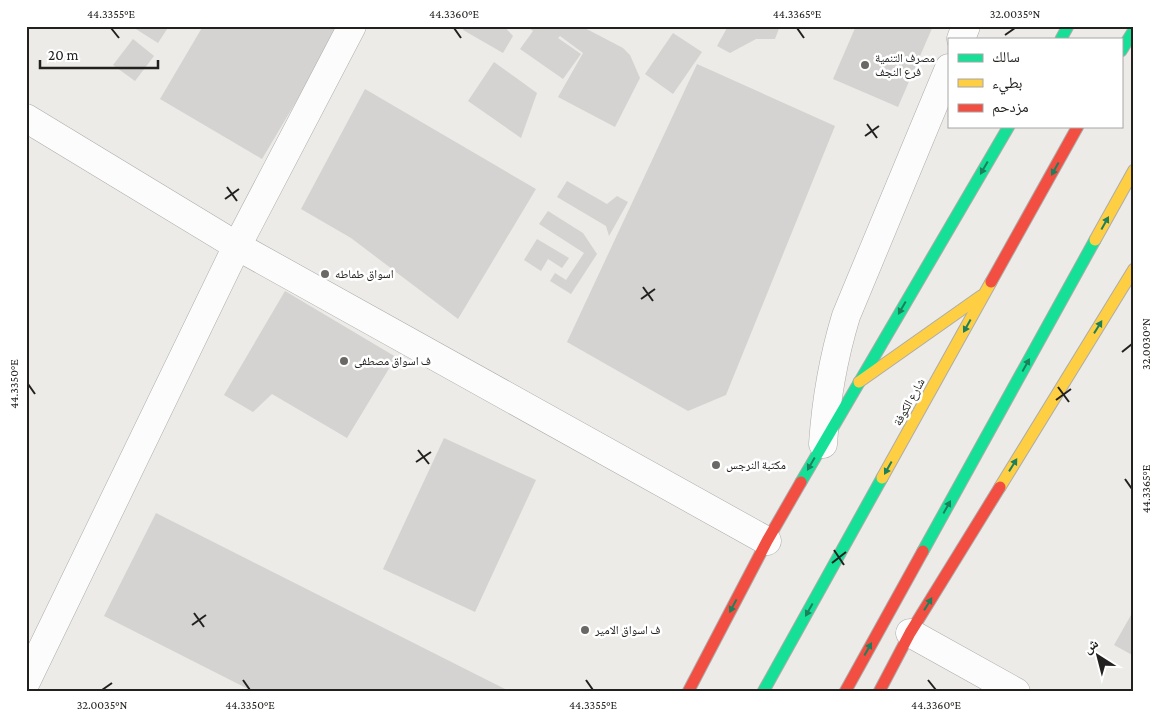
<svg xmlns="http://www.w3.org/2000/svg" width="1160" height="718" font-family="'Crimson Pro','Noto Naskh Arabic',serif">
  <rect width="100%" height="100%" fill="#ecebe8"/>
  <g fill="#d5d3d1">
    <polygon points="131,26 169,26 158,43"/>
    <polygon points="203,26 341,26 262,159 160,99"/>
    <polygon points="465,26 504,26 513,36 503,53 463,30"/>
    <polygon points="527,26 581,26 623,48 630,55 640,78 615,127 558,97 583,53 560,36 558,38 581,54 563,79 520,49 533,31"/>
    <polygon points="728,26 780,26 775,39 756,39 730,53 717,46"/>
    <polygon points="856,26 933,26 898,107 833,79"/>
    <polygon points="673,33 702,52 673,94 645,74"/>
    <polygon points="133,39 154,56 135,81 113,65"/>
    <polygon points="494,62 537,93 521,138 468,101"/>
    <polygon points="697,64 835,126 726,395 688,411 567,342"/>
    <polygon points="365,89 536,189 458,319 351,238 301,209"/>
    <polygon points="567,181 607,204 617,196 628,202 609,236 606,226 557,197"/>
    <polygon points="548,211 583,233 597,254 571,294 550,281 555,273 566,280 584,253 539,224"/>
    <polygon points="537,239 569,258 562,268 548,259 541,271 524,260"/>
    <polygon points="285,291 396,357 347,438 272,394 253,412 224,395"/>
    <polygon points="444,438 536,480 475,612 383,569"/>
    <polygon points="156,513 511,692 254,692 104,616"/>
    <polygon points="1131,615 1134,617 1134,656 1114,645"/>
  </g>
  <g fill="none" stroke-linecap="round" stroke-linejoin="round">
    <g stroke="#adacaa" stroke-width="29">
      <g id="street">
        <polyline points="961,39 966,26"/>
        <polyline points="26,118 237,246 767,541"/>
        <path d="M823 444C826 399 833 359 846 316L949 68"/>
        <polyline points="910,633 1016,692"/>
        <polyline points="26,682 237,246 352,26"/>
      </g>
    </g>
    <g stroke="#adacaa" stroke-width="13">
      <g id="fast">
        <polyline points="1061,39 1068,26"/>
        <polyline points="1121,51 1134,30"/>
        <polyline points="801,482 1009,126"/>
        <polyline points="923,551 1095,240"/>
        <polyline points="763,692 882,478"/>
      </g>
    </g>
    <g stroke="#adacaa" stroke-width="13">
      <g id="slow">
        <polyline points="1095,240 1134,170"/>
        <polyline points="859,382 981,296"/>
        <polyline points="882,478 991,282"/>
        <polyline points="1000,487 1134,269"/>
      </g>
    </g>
    <g stroke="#adacaa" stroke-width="13">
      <g id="jam">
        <polyline points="991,282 1078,126"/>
        <polyline points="688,692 767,541 801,482"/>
        <polyline points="845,692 923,551"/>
        <polyline points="879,692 910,633 1000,487"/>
      </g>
    </g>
    <use href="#street" stroke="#fcfcfc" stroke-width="28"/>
    <use href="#fast" stroke="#16e098" stroke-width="11"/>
    <use href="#slow" stroke="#ffcf43" stroke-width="11"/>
    <use href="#jam" stroke="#f24e42" stroke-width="11"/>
  </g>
  <defs><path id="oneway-solid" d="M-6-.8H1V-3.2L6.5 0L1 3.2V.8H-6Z" transform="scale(1.25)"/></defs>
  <g fill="#1c805c">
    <use href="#oneway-solid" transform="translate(984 168) rotate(120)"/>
    <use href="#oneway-solid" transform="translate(1055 169) rotate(119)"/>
    <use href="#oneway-solid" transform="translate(1105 223) rotate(-61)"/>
    <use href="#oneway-solid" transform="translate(902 308) rotate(120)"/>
    <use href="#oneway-solid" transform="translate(967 326) rotate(119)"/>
    <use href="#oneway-solid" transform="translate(1098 327) rotate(-58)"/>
    <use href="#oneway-solid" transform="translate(1026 365) rotate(-61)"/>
    <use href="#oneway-solid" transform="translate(811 464) rotate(120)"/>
    <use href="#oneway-solid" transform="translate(1013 465) rotate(-58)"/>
    <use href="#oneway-solid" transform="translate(888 468) rotate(119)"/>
    <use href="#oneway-solid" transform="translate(947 507) rotate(-61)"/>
    <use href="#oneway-solid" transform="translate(928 604) rotate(-58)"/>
    <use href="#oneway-solid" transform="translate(733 606) rotate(118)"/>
    <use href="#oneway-solid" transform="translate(809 610) rotate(119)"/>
    <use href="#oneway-solid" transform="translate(868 649) rotate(-61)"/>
  </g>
  <path fill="none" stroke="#22211f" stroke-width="2" d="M111 28 119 38M454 28 461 38M797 28 804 38M1005 35 1015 28M867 124 877 138M865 136 879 126M227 187 237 201M225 199 239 189M643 287 653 301M641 299 655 289M1122 352 1132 344M28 384 35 394M1058 387 1069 402M1056 400 1071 389M418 450 429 464M416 462 431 452M1125 479 1132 489M834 550 844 565M832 563 846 552M194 613 204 627M192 625 206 615M243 680 250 690M586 680 593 690M928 680 936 690M102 690 112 683"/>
  <g fill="#696865" stroke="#fff" stroke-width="2">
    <circle cx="865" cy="65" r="5"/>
    <circle cx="325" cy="274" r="5"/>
    <circle cx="344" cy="361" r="5"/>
    <circle cx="716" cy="465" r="5"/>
    <circle cx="585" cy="630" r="5"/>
  </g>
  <g text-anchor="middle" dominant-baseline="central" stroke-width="5" stroke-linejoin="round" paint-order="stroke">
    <g font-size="12" fill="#22211f" stroke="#fff" text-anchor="start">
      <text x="875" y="58">مصرف التنمية<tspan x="875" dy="14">فرع النجف</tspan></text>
      <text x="335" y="274">اسواق طماطه</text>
      <text x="354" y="361">ف اسواق مصطفى</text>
      <text x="726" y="465">مكتبة النرجس</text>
      <text x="595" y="630">ف اسواق الامير</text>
    </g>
    <g font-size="12" fill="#22211f" stroke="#fff">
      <text transform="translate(909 402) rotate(-61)">شارع الكوفة</text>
    </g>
  </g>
  <rect width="1160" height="718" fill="none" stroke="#ffffff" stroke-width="55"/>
  <rect x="948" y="38" width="175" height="90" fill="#ffffff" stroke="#a7a6a5"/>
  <rect x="958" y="54" width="25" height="8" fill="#16e098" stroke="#a7a6a5"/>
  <text x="992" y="62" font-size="15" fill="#22211f">سالك</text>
  <rect x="958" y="79" width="25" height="8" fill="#ffcf43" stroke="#a7a6a5"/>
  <text x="992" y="88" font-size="15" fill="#22211f">بطيء</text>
  <rect x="958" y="104" width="25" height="8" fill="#f24e42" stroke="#a7a6a5"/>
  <text x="992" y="112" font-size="15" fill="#22211f">مزدحم</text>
  <g transform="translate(1098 656) rotate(324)" stroke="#ffffff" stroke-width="4" paint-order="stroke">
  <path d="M0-4L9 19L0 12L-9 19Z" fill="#22211f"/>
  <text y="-8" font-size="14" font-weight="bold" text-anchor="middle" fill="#22211f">ش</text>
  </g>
  <path d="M40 60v8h118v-8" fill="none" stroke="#22211f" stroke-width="2.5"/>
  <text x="48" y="60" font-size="15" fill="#22211f" stroke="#ffffff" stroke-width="4" paint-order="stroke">20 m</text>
  <rect x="28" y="28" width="1104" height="662" fill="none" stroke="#22211f" stroke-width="2"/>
  <g font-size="12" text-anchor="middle" fill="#22211f">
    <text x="111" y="18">44.3355°E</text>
    <text x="454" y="18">44.3360°E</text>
    <text x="797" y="18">44.3365°E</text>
    <text x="1015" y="18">32.0035°N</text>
    <text transform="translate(1146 344) rotate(-90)" y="4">32.0030°N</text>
    <text transform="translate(14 384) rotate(-90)" y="4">44.3350°E</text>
    <text transform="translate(1146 489) rotate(-90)" y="4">44.3365°E</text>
    <text x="102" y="709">32.0035°N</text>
    <text x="250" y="709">44.3350°E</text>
    <text x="593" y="709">44.3355°E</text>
    <text x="936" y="709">44.3360°E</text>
  </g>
</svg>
